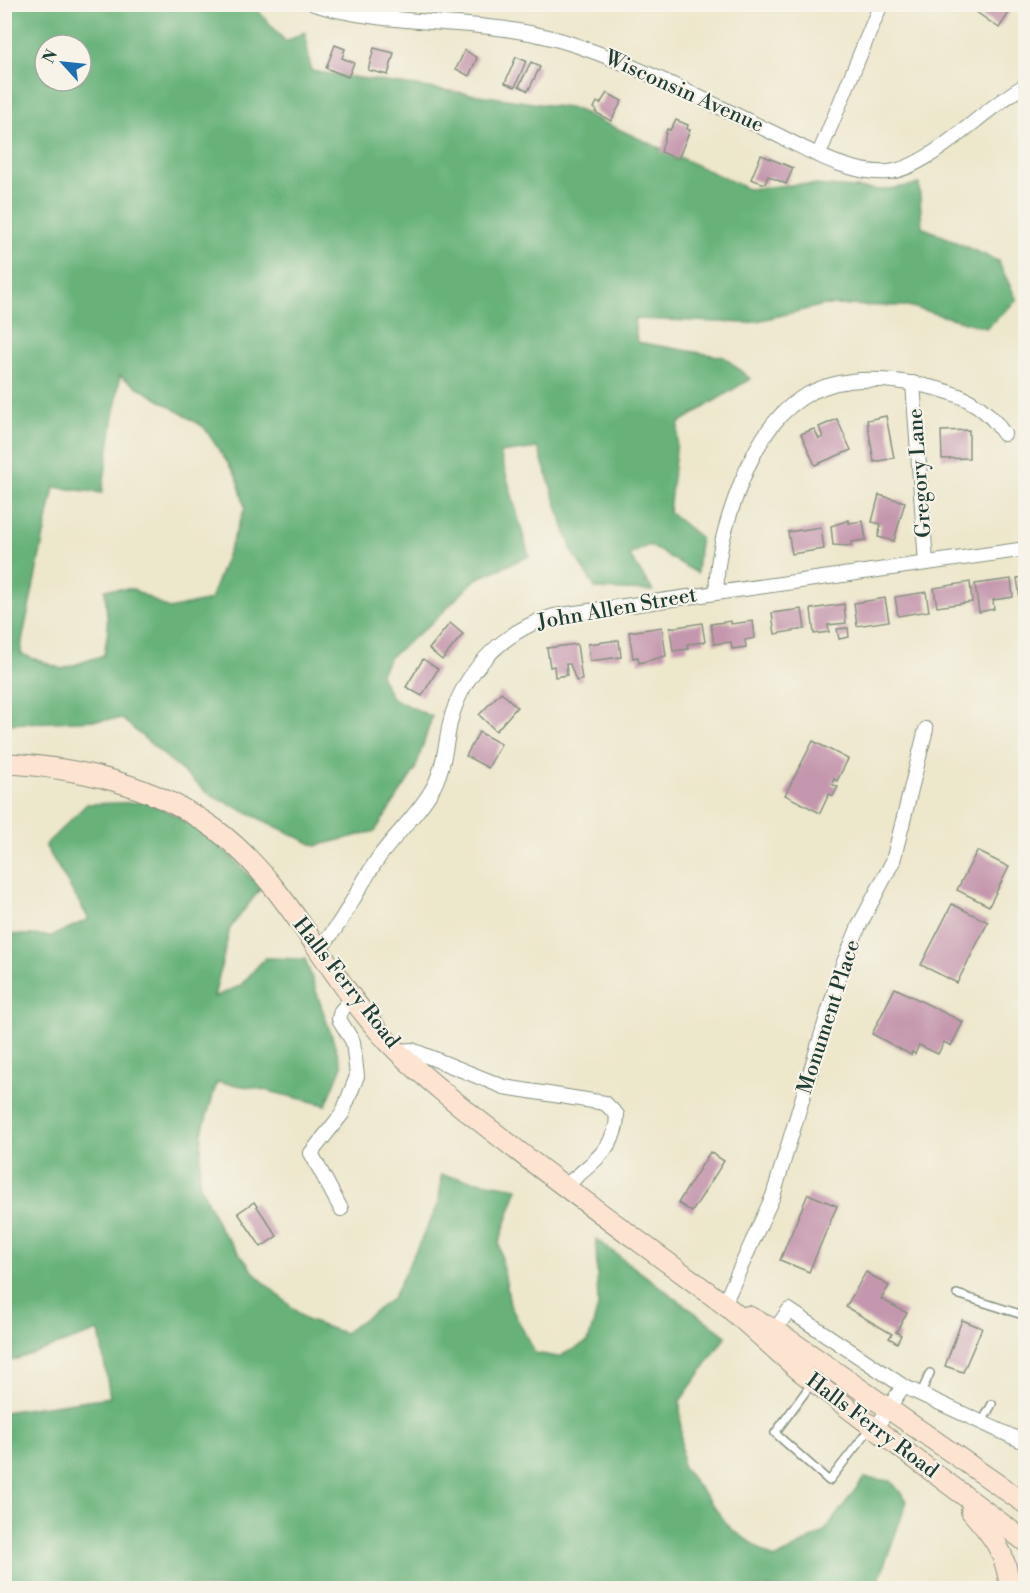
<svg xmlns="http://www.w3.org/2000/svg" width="1030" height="1593" font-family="'Libre Bodoni',serif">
  <rect width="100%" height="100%" fill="#f7f3e8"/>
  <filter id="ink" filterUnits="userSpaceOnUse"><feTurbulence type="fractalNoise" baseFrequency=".0167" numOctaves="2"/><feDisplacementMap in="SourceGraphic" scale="12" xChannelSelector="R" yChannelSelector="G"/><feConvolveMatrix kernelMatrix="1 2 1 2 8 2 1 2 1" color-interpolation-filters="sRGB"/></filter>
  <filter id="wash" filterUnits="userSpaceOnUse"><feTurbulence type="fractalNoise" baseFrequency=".008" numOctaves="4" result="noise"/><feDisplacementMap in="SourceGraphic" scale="24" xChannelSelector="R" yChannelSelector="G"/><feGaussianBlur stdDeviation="1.35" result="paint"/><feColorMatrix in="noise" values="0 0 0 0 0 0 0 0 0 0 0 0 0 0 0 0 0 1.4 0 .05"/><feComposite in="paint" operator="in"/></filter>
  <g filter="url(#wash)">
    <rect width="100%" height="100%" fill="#ede7cc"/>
    <g fill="#67b27a" stroke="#437857" stroke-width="1.5" fill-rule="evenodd">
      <path d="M5 5H253L286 42 305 32 311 71 575 109 748 189 800 184 882 190 919 184 922 227 998 261 1017 300 986 328 908 306 824 305 749 323 634 319 637 342 724 357 750 379 679 423 669 512 700 537 697 573 649 545 629 555 653 591 596 589 572 551 538 448 500 453 529 556 476 579 435 620 389 658 380 675 392 698 432 717 415 770 375 831 316 846 209 794 122 719 5 724ZM45 45H81V81H45ZM120 376 204 427 237 477 245 508 210 600 169 609 133 589H105L108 630 104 655 62 669 21 654 22 641 54 487 102 493Z"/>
      <polygon points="148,802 191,823 230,855 261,888 230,928 214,997 240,986 265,958 305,959 342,1066 326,1105 256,1088 217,1082 202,1132 199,1183 220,1229 257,1276 306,1320 344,1333 392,1299 439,1203 441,1175 518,1188 499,1243 510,1305 535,1353 558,1357 588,1342 598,1307 596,1239 726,1336 680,1401 682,1466 731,1529 775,1559 824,1532 864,1478 891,1481 907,1501 876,1588 5,1588 4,1412 110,1397 99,1331 5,1363 5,934 52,936 89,919 45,845 87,804"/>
    </g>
    <g id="blocks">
      <g fill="#c597ae">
        <polygon points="965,4 1015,4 999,28"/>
        <polygon points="335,45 345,49 342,58 354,63 348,77 326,68"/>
        <polygon points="374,48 394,53 388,75 368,70"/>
        <polygon points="465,50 477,58 469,76 456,69"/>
        <polygon points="516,57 526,61 515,87 505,83"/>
        <polygon points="531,62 540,67 528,91 519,86"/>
        <polygon points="607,93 622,101 611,121 595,112 597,110 594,108 597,102 600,104"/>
        <polygon points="676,120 688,125 687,129 690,130 678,159 661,152 667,129 670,130"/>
        <polygon points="761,155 793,168 786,184 768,176 765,184 751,179"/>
        <polygon points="886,416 894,458 874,462 867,420"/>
        <polygon points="837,419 851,450 815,465 801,434 814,429 819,439 823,437 819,427"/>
        <polygon points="969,430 969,458 942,459 941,431"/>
        <polygon points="879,495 905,502 894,541 878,537 881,524 872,522"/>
        <polygon points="849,520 849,523 863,521 866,540 851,542 851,546 833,545 831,526"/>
        <polygon points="821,527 824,549 792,554 788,532"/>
        <polygon points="1026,577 1026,598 1020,598 1017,578"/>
        <polygon points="1011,579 1013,597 993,600 994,609 979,612 975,584"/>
        <polygon points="970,582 972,602 937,607 934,588"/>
        <polygon points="926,592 929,611 898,616 895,597"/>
        <polygon points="885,598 889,621 857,626 854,603"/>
        <polygon points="844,604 846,623 828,625 829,632 814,634 811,609"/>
        <polygon points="802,609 805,629 775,634 772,613"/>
        <polygon points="731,621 731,624 753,621 755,638 745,640 746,647 732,649 731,642 714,644 711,624"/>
        <polygon points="450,623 463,634 442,660 429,649"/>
        <polygon points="702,623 705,642 687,644 688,649 673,651 670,628"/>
        <polygon points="662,627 666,656 639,663 638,657 633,658 629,632"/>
        <polygon points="848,628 849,637 839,639 837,629"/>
        <polygon points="619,640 621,657 590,661 588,644"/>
        <polygon points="577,644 582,680 576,681 570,664 566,664 567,675 555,677 554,666 550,667 547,648"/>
        <polygon points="423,659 438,669 422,696 406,687"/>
        <polygon points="501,692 517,707 496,731 479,715"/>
        <polygon points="479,732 501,744 488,768 466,756"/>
        <polygon points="813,741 848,759 837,781 834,779 832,784 838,787 833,796 829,794 820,813 785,795"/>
        <polygon points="977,851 1009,867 989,906 957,890"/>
        <polygon points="952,904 988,922 957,983 921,965"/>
        <polygon points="895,988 963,1022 951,1046 944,1042 938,1054 919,1045 915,1054 912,1052 911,1055 872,1034"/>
        <polygon points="710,1152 724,1161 692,1212 678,1203"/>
        <polygon points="808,1194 837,1206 809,1272 780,1260"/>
        <polygon points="254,1202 277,1236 261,1247 238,1213"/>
        <polygon points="866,1272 889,1286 881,1299 907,1313 896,1332 901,1335 897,1343 889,1338 892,1334 846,1307"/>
        <polygon points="962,1320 982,1328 963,1372 945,1366"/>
      </g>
    </g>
  </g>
  <g filter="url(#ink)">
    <use href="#blocks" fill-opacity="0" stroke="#869280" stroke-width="1.5"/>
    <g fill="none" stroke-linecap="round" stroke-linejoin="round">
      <g stroke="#869280" stroke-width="10">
        <g id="lane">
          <polyline points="957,1294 1026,1316"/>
          <polyline points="812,1383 775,1433 829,1481 871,1427"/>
          <polyline points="920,1395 930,1373"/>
          <polyline points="981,1424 992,1404"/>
        </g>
      </g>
      <g stroke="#869280" stroke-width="16">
        <g id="street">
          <path d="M314 4C398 30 492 15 578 46 642 68 704 100 765 129 802 146 846 175 888 172 931 168 985 106 1026 85"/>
          <polyline points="819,154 881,4"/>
          <polyline points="913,383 926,563"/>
          <path d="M717 592C715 562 725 527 735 499 769 401 817 365 921 385 956 392 984 402 1004 434"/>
          <path d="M319 949C344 922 358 887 379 857 395 835 416 816 430 793 444 771 445 747 450 723 462 672 505 629 554 616L1026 549"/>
          <path d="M397 1051 412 1050 504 1087 605 1103 617 1115C617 1149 588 1166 564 1187"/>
          <polyline points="341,1209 311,1153 342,1114 357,1076 353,1042 339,1019 341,1011 353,997"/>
          <polyline points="724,1304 773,1196 842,967 859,926 893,861 926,729"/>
          <polyline points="775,1330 789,1310 903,1386 1026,1443"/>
          <polyline points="876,1428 903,1386"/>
        </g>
      </g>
      <g stroke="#869280" stroke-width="22">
        <g id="secondary">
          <path d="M4 763C80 768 153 784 215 829 293 887 329 984 398 1052 431 1084 468 1112 504 1140 575 1196 649 1248 721 1302 750 1324 776 1352 805 1375 878 1432 952 1486 1026 1542"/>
          <polyline points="748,1316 775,1330 1026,1504"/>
          <path d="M971 1511C994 1537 1006 1553 1010 1588"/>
        </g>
      </g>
      <use href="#lane" stroke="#fff" stroke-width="7"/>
      <use href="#street" stroke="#fff" stroke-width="14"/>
      <use href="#secondary" stroke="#fde4d1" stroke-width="20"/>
    </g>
  </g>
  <g text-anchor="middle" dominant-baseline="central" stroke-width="4.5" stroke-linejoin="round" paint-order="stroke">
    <g font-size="21" fill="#1f3d34" stroke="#f7f3e8">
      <text transform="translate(684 92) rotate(24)">Wisconsin Avenue</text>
      <text transform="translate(920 473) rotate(-94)">Gregory Lane</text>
      <text transform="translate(617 609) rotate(-10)">John Allen Street</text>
      <text transform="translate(346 983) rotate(52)">Halls Ferry Road</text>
      <text transform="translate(829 1017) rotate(-72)">Monument Place</text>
      <text transform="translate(872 1426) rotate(37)">Halls Ferry Road</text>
    </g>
  </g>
  <rect width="1030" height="1593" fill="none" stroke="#f7f3e8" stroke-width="24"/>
  <g transform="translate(63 63) rotate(297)"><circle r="28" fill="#f7f3e8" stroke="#a1aaa0" stroke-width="1.5"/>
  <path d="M0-4.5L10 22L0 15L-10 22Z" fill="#1f6fb2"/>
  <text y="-9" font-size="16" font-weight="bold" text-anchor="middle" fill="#1f3d34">N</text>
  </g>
</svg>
